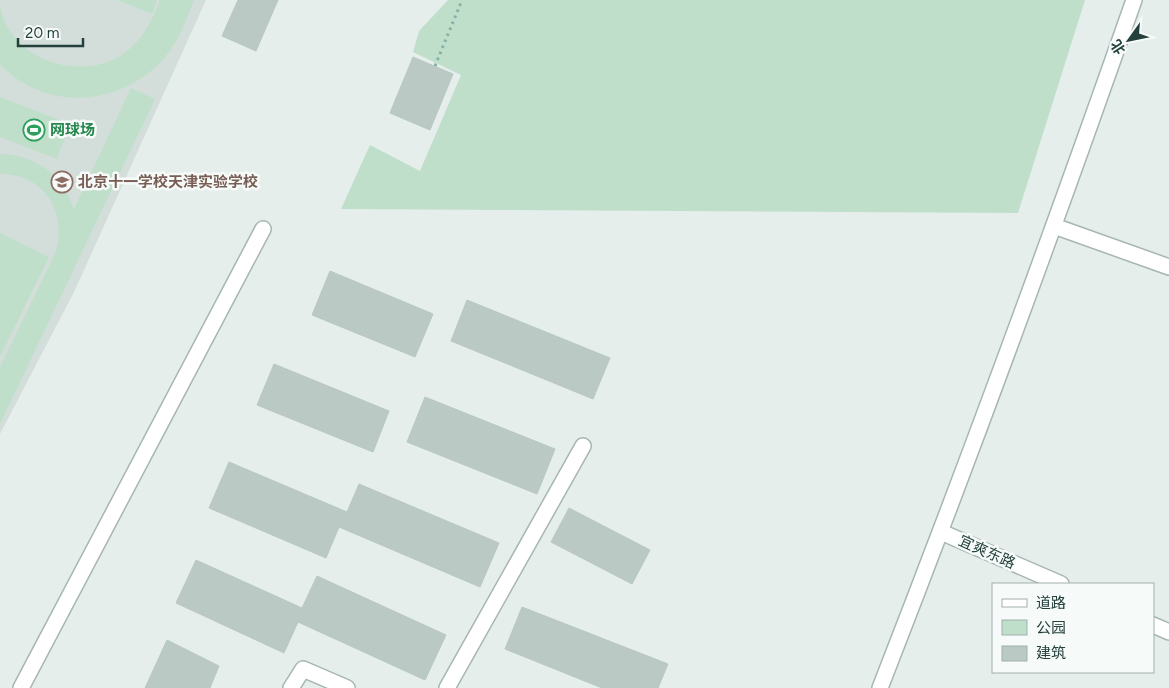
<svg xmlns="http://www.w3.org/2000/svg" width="1169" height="688" font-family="Figtree,'Noto Sans SC',sans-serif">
  <rect width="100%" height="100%" fill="#e5eeeb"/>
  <polygon fill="#d3deda" points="0,0 206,0 75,290 0,434"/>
  <g fill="#bfdfcb">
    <polygon points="117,0 157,0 152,14"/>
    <path d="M160 0H194C185 23 177 46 159 64 114 107 44 111 0 64V6C10 60 80 83 123 54 142 41 152 21 160 0Z"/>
    <polygon points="448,0 1085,0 1018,213 341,209 370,145 420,171 461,75 413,52 419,31"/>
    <path d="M131 88 155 99 0 424V367L55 254C68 213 45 174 0 174V154C25 154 50 166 64 188 69 194 71 203 74 209Z"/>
    <polygon points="0,97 70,124 57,159 0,137"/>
    <polygon points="0,233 49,257 0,357"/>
  </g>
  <g fill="#bbc9c5" stroke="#b8c8c3">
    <polygon points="238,0 278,0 256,51 222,36"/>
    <polygon points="413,57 453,74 430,130 390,113"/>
    <polygon points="330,271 433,314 415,357 312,315"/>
    <polygon points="467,300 610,358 593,399 451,341"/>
    <polygon points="274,364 389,411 373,452 257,405"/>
    <polygon points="425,397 555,449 537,494 407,442"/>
    <polygon points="229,462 347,512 359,484 499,543 480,587 339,527 326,558 209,508"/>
    <polygon points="569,508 650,550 632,584 551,542"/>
    <polygon points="196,560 302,608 317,576 446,635 425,680 298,622 284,653 176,603"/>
    <polygon points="522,607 668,664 658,688 602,688 505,649"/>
    <polygon points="167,640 219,666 210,688 145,688"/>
  </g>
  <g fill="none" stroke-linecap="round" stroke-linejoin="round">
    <g stroke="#a7b6b3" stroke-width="18">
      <g id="minor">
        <polyline points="1054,226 1169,267"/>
        <polyline points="941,532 1061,584"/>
        <polyline points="1153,625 1169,632"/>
        <polyline points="21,688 263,229"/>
        <polyline points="291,688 303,669 347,688"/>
        <polyline points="447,688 583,446"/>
        <path d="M880 688C969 460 1053 231 1134 0"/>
      </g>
    </g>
    <polyline stroke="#86b1a8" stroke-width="3" stroke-dasharray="2.5 4" stroke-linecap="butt" points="435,66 462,0"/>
    <use href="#minor" stroke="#fff" stroke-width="15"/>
  </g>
  <defs>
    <g id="stadium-ring" transform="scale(1.125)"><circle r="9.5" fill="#f6faf9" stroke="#2e9e5b" stroke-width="1.5"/><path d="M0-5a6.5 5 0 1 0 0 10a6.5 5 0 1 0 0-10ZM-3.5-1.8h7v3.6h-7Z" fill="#2e9e5b"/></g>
    <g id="school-ring" transform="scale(1.125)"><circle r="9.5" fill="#f6faf9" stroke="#8d6e63" stroke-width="1.5"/><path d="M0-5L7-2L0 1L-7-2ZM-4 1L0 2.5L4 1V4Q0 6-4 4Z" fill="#8d6e63"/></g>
  </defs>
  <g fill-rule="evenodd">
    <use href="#stadium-ring" x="34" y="130"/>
    <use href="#school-ring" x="62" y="182"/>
  </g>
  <g text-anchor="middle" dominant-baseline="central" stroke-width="5" stroke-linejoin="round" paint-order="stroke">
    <g font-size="15" font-weight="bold" fill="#27864d" stroke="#f6faf9" text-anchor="start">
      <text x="50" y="130">网球场</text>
    </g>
    <g font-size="15" font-weight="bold" fill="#785e54" stroke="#f6faf9" text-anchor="start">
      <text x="78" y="182">北京十一学校天津实验学校</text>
    </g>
    <g font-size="15" fill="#24403c" stroke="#f6faf9">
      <text transform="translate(987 552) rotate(24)">宜爽东路</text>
    </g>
  </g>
  <rect x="992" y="583" width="162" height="90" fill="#f6faf9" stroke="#a2b0ad"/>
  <rect x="1002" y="599" width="25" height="8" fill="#ffffff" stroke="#a2b0ad"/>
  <text x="1036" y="608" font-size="15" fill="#24403c">道路</text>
  <rect x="1002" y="620" width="25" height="15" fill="#bfdfcb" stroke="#a2b0ad"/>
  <text x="1036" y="633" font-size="15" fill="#24403c">公园</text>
  <rect x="1002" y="646" width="25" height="15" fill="#bbc9c5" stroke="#a2b0ad"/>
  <text x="1036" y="658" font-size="15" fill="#24403c">建筑</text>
  <g transform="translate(1129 40) rotate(237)" stroke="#f6faf9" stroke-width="4" paint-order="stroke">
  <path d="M0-4L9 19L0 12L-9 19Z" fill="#24403c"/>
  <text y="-8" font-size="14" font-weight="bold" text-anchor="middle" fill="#24403c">北</text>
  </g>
  <path d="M18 38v8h65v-8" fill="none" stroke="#24403c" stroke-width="2.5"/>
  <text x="25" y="38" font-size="15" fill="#24403c" stroke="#f6faf9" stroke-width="4" paint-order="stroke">20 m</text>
</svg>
